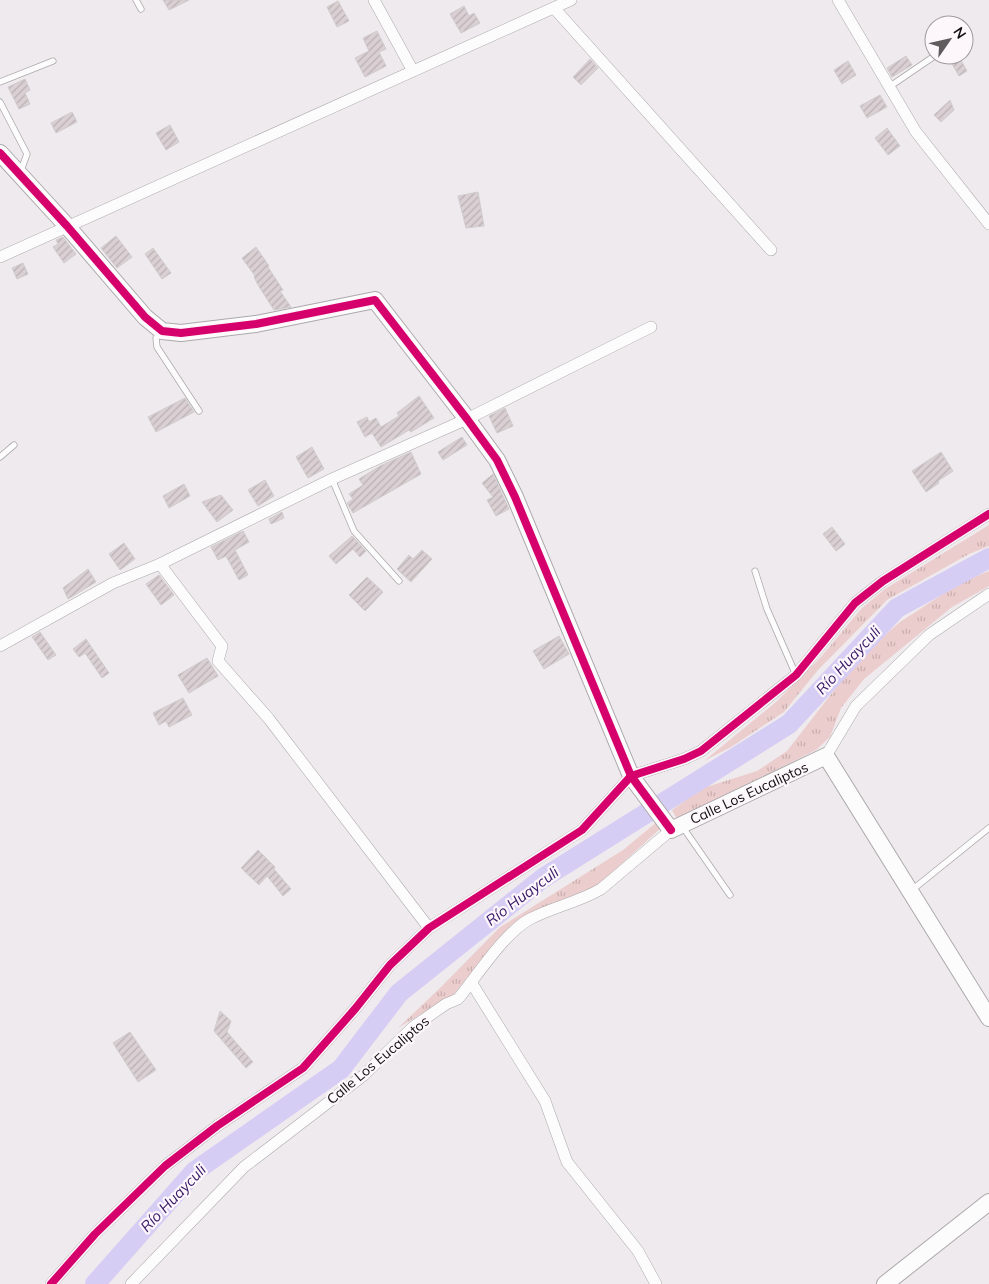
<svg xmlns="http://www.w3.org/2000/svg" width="989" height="1284" font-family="Mulish,sans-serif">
  <defs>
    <pattern id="grass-tufts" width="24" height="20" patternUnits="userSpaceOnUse" patternTransform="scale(1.25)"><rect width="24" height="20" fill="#eccdcd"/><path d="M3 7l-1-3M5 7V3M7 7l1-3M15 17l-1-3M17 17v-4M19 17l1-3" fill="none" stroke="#c9afaf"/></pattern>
    <pattern id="building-hatch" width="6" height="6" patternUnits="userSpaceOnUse" patternTransform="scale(1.25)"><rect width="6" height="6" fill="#dacfd2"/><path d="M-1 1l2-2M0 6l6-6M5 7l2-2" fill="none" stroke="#bab1b3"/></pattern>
  </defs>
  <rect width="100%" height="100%" fill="#efeaed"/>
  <g fill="url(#grass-tufts)">
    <polygon points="989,525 989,546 969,554 887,600 818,670 784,712 731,747 704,761 776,702 820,658 861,609 885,589"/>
    <polygon points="989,571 989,586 952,607 864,679 841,708 830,737 816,750 677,819 672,810 703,788 757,771 787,751 860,657 900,622 960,583"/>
    <polygon points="658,821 661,828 598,885 533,912 511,925 454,994 398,1028 440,988 499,928 623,850"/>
  </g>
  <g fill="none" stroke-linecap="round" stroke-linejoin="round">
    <polyline stroke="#d6cdf5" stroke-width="20" points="95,1284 195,1171 341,1069 399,993 543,878 789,724 897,608 989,558"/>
  </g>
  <g fill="url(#building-hatch)" stroke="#d0ccce">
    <polygon points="163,0 189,0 169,10"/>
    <polygon points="338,1 349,21 337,27 327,7"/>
    <polygon points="464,6 469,16 474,13 480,23 461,33 450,14"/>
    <polygon points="377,31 386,49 379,52 386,66 365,77 355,58 369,51 363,38"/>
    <polygon points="947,55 958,55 967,71 959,76"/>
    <polygon points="906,56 912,65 892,77 887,68"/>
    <polygon points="590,59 598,68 581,85 573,77"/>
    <polygon points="848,61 856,75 842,84 834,70"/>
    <polygon points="25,79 30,90 25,93 30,104 19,109 8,87"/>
    <polygon points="880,95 887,107 867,118 860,106"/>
    <polygon points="950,100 954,110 941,122 934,115"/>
    <polygon points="72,112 77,122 56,133 51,123"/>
    <polygon points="170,125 179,142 166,150 156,133"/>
    <polygon points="887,128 900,146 888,155 875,138"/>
    <polygon points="478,192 484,226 466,228 458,196"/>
    <polygon points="116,236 132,257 117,268 101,248"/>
    <polygon points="63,237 76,254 64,263 53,247 58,244 56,240"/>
    <polygon points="256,247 269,266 268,267 283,290 280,291 291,307 274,310 258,285 254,277 255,276 242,258"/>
    <polygon points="153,248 171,273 162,279 145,254"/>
    <polygon points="23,263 28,274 17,279 12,268"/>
    <polygon points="419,396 434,418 411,432 409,430 381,447 372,433 365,437 357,422 367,417 369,422 376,418 381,427 399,416 397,413"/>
    <polygon points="185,398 194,412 156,432 148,417"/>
    <polygon points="505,408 513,426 497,433 489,416"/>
    <polygon points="462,437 467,445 443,460 438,452"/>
    <polygon points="312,447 324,469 308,478 296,457"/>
    <polygon points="411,452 421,474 353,513 347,503 353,499 349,494 363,485 359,479 380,466"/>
    <polygon points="941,452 953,471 938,481 939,483 926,492 912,471"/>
    <polygon points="493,474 509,509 496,516 487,500 493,497 482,483"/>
    <polygon points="265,480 274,496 258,506 248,490"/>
    <polygon points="184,484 190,496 169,508 163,496"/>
    <polygon points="221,495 233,510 217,522 202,502"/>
    <polygon points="282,512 284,518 271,524 269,519"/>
    <polygon points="832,527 845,544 836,551 823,534"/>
    <polygon points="243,531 249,542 235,550 248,575 239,580 226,556 218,560 211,547"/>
    <polygon points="352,536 366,551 360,557 353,549 336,564 329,556"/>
    <polygon points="124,543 135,559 120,570 109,554"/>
    <polygon points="422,550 432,559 411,582 397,569 409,555 413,559"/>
    <polygon points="88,569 96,582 68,599 63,588"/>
    <polygon points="159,575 174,595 161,605 146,584"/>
    <polygon points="367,577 383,592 365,611 349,595"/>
    <polygon points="40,632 56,655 48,660 32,637"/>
    <polygon points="559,636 569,654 544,669 533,651"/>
    <polygon points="86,639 109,673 102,678 85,653 79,657 73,649"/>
    <polygon points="207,658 218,676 189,693 178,675"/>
    <polygon points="183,698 192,715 169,727 166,721 159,725 153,713"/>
    <polygon points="258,850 275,867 274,869 291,889 283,896 267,876 259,885 241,868"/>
    <polygon points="220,1011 231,1021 227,1032 253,1062 246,1068 214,1031"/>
    <polygon points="130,1032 156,1070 138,1082 113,1043"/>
  </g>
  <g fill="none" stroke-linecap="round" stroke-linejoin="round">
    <g stroke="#aca9ab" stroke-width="7">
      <g id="lane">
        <polyline points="136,0 141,9"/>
        <polyline points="0,82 53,61"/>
        <polyline points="889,87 936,55"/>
        <polyline points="0,102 27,154 20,173"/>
        <polyline points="161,332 156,338 157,347 199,411"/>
        <polyline points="0,457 14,445"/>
        <polyline points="332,479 354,531 399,581"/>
        <polyline points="755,571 767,609 796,675"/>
        <polyline points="682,826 730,895"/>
        <polyline points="912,890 989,828"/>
      </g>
    </g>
    <g stroke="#aca9ab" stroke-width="12">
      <g id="street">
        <polyline points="374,0 413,71"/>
        <polyline points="838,0 916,132 989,224"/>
        <polyline points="554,8 771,250"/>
        <polyline points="0,257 571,0"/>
        <polyline points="160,564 222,646 218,661 269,719 429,928"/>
        <polyline points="0,646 113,583 160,564 332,479 467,419 651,327"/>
        <polyline points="826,756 856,706 929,635 989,594"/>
        <polyline points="471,982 545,1101 567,1162 638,1251 656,1284"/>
        <polyline points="51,1284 95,1234 165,1166 217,1126 303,1068 355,1009 390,965 429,928 582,830 631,776 684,759 701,751 796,675 855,603 883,581 989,514"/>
        <path d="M131 1284 244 1167 364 1075 413 1027 446 1004 458 999C477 976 505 932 530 919 553 907 579 902 601 889L671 830"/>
      </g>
    </g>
    <g stroke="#aca9ab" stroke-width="18">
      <g id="secondary">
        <polyline points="0,153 67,226 145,317 162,331 181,333 256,324 375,300 467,419 497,460 515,497 631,776 671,830 826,756 989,1018"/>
        <polyline points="885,1284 989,1202"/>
      </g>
    </g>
    <use href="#lane" stroke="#fdfcfc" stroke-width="5.5"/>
    <use href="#street" stroke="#fdfcfc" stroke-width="11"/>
    <use href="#secondary" stroke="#fdfcfc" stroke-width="16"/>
    <g stroke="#fdf6fb" stroke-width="11">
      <g id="cycleway">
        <polyline points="0,153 67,226 145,317 162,331 181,333 256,324 375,300 467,419 497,460 515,497 631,776 671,830"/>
        <polyline points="51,1284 95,1234 165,1166 217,1126 303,1068 355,1009 390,965 429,928 582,830 631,776 684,759 701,751 796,675 855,603 883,581 989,514"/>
      </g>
    </g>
    <use href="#cycleway" stroke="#d6006c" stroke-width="8"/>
  </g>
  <g text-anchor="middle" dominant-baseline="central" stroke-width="4.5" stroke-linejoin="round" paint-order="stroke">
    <g font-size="14" fill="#110f10" stroke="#fdf6fb">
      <text transform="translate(749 793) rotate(-25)">Calle Los Eucaliptos</text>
      <text transform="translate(378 1060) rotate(-40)">Calle Los Eucaliptos</text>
    </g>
    <g font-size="15" font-style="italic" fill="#361a67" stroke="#fdf6fb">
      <text transform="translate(848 660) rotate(-47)">Río Huayculi</text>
      <text transform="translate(522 896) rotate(-37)">Río Huayculi</text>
      <text transform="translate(173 1198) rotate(-46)">Río Huayculi</text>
    </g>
  </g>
  <g transform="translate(949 40) rotate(56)"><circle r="24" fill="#fdf6fb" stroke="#9f9a9d"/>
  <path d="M0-4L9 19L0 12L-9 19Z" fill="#5f5c5d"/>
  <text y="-8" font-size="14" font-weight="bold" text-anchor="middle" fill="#110f10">N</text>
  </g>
</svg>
